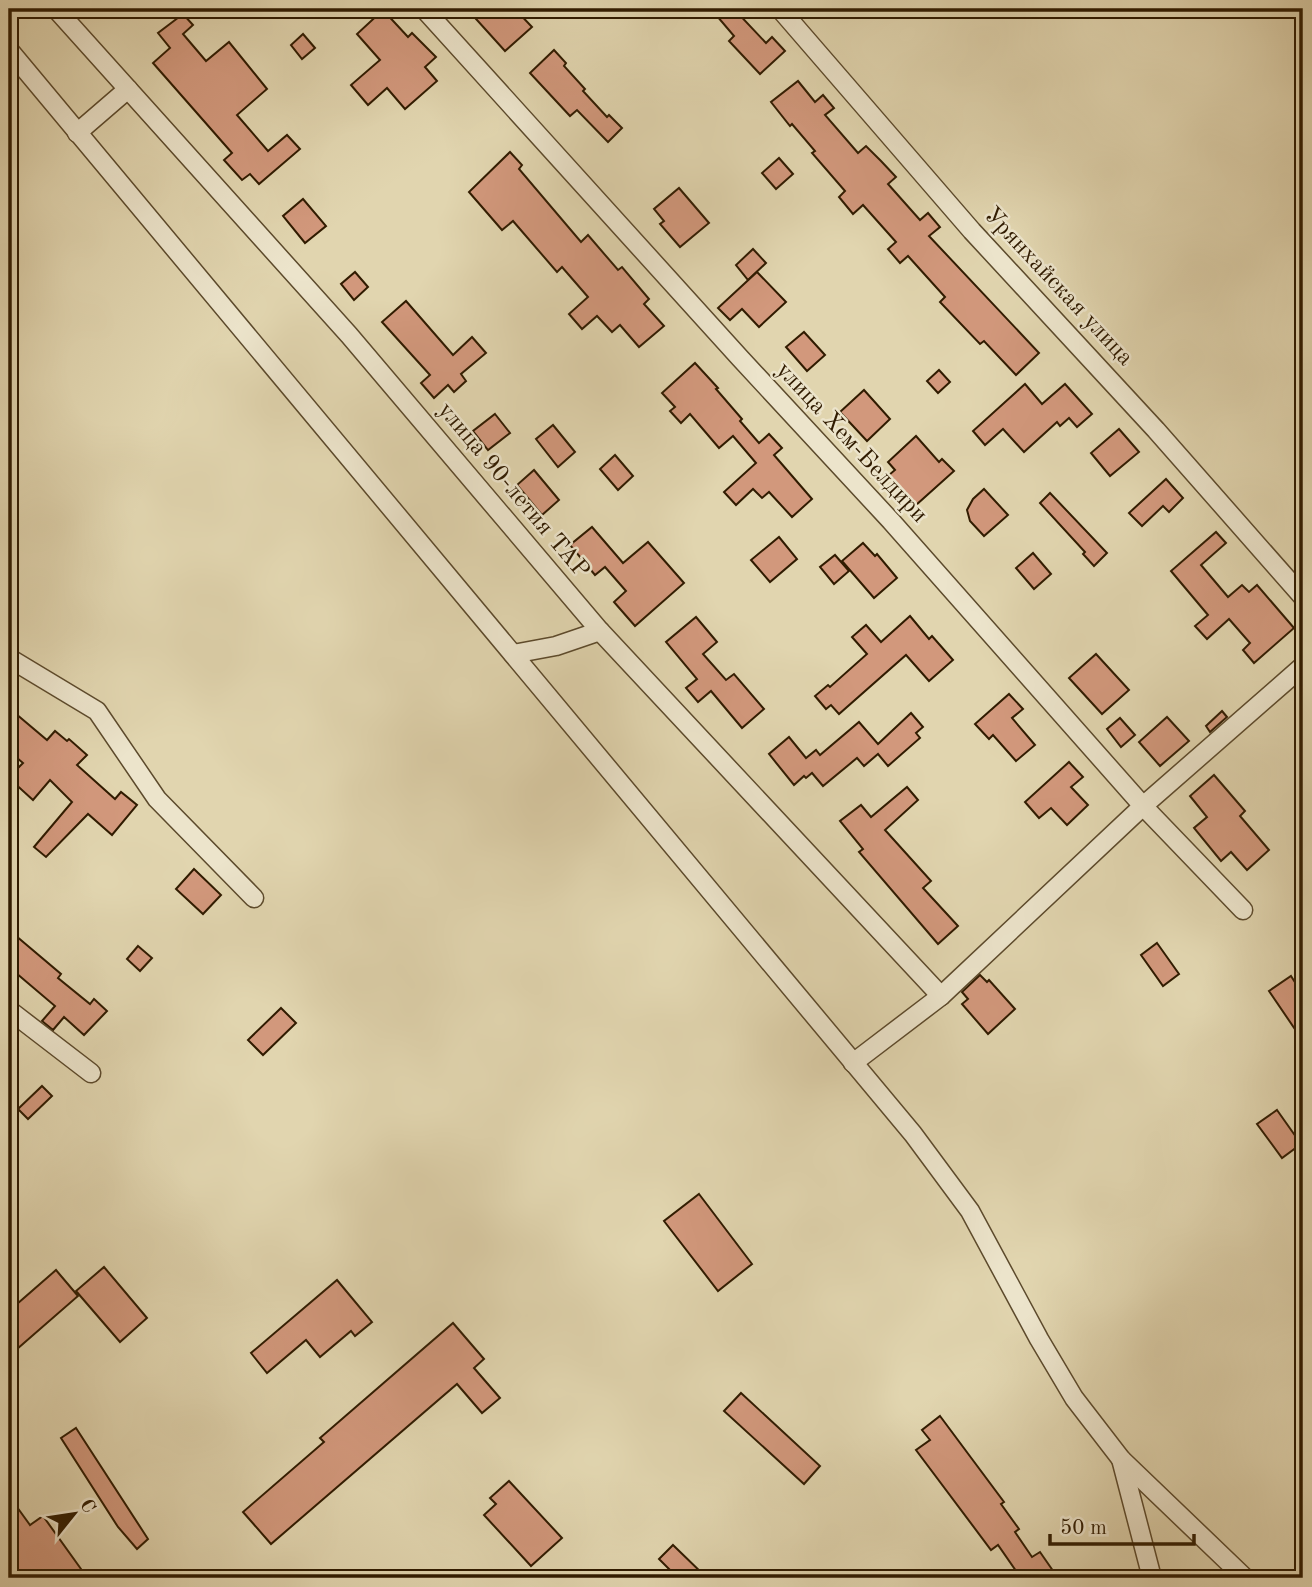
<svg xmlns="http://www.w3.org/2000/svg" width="1312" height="1587" font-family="'Old Standard TT',serif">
  <rect width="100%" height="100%" fill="#e1d5af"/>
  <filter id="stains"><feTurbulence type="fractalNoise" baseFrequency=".00286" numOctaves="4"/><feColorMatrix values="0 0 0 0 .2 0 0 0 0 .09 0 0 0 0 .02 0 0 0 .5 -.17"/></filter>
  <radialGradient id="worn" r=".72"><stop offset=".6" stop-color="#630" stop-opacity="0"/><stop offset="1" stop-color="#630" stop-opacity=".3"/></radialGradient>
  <g fill="#d2987c" stroke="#301b00" stroke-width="2">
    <polygon points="467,9 515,9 532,27 505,51"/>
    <polygon points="711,9 734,9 766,43 772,37 785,51 760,74 729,41 734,36"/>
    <polygon points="383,10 408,37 412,33 436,57 425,67 437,81 405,109 387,88 368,105 351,85 380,60 357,34"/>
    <polygon points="183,14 193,25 183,34 206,61 229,42 267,89 237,115 268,151 287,135 300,149 259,184 250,174 242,180 224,160 232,153 153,63 170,48 158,33"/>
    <polygon points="303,34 315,48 302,59 291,45"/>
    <polygon points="554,50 566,63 564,66 585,89 583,91 607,117 609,115 622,128 608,142 577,110 570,116 530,73"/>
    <polygon points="798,81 815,102 823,95 834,108 825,115 858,153 866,146 881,161 896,177 888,184 920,220 928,213 940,227 929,236 1039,353 1016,375 984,341 980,344 940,302 945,297 908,256 900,263 888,249 896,242 863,205 853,214 839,197 845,191 812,153 815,151 792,124 790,126 771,102"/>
    <polygon points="510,152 522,165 519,169 581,242 588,235 618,270 622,267 649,299 644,304 664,326 639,347 620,325 612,332 597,316 582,329 569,314 588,297 562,267 557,272 513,221 502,230 469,192"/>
    <polygon points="779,158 793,174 776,189 762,173"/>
    <polygon points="679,188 709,223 680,247 660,224 664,221 654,209"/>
    <polygon points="303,199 326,226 305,243 283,216"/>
    <polygon points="753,249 766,263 748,280 736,265"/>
    <polygon points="355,272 368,287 354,300 341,284"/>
    <polygon points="757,272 786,302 759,327 742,309 730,320 718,308"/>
    <polygon points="406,301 453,355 472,337 486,353 461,374 466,381 454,392 448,385 434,398 421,383 430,375 382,322"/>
    <polygon points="804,332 825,355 807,371 786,347"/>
    <polygon points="695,363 718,388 716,389 742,419 740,421 759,443 769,434 782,448 774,455 812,499 792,517 769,492 762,498 753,489 736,505 724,492 756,463 733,436 719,448 690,414 681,423 670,411 675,407 662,393"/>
    <polygon points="939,370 950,382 938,393 927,381"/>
    <polygon points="1025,384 1042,404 1065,384 1092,414 1077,427 1069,418 1060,426 1057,422 1024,452 1003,429 985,445 973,431"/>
    <polygon points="864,390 890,419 867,441 840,412"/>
    <polygon points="495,414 510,433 488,450 473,431"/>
    <polygon points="553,425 575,452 558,467 536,439"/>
    <polygon points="1119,429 1139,452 1110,476 1091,453"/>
    <polygon points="916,436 939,462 942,459 954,471 916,505 889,475 895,470 888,462"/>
    <polygon points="615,455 633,476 618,490 600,469"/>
    <polygon points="534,470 559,500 542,515 517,485"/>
    <polygon points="1166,479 1183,498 1169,512 1163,506 1142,526 1129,513"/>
    <polygon points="984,489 1008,515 984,536 970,521 967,510 973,499"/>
    <polygon points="1050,493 1107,553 1094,566 1083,554 1085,552 1040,503"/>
    <polygon points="592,527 623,563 648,542 684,583 635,626 614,602 626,591 605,567 595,575 570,545"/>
    <polygon points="1216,532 1226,543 1201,565 1228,597 1242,585 1249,592 1257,585 1294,628 1254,663 1243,650 1250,643 1229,619 1207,639 1195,626 1208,615 1171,571"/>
    <polygon points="779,537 797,559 770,582 751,560"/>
    <polygon points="863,543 875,556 877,554 897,578 874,598 842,561"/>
    <polygon points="1033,553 1051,574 1034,589 1016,568"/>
    <polygon points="835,555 849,571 834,584 820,567"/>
    <polygon points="910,616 929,639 932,636 953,660 929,681 906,655 839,714 831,705 826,709 815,696 828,685 830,687 867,654 852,637 866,625 881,642"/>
    <polygon points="696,617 717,642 703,654 726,680 734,674 764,709 742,728 711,691 698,702 686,688 697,679 666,642"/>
    <polygon points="1096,654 1129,690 1102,714 1069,678"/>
    <polygon points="1009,694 1023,709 1012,718 1035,745 1016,761 993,735 989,739 975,724"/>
    <polygon points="9,708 47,740 55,731 67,741 69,739 87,755 77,765 115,799 121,792 137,805 112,835 88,814 46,857 34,847 72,802 50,780 33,800 12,781 17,775 14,772 23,763 9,751"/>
    <polygon points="1222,711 1227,717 1210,732 1206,726"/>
    <polygon points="911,713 923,727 916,733 920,738 888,766 878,754 864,766 857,758 823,786 812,773 806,778 804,776 794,785 769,754 789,737 806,758 816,750 820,755 859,722 878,744"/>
    <polygon points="1167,717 1189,741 1160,766 1139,742"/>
    <polygon points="1120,718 1135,735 1121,747 1107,729"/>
    <polygon points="1069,762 1083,777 1071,787 1088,805 1067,825 1051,808 1039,818 1025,802"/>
    <polygon points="1214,775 1245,811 1240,816 1269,850 1247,870 1231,852 1221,861 1194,828 1207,817 1190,796"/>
    <polygon points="907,787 918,800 885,830 931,881 923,888 958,926 938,944 859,852 863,849 840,821 861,805 871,817"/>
    <polygon points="194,869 221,895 203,914 176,889"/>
    <polygon points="9,930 61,974 58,978 90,1004 94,999 107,1011 84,1035 64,1017 53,1030 42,1021 55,1006 9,967"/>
    <polygon points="1157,943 1179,974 1163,986 1141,955"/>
    <polygon points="138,946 152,958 140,971 127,959"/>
    <polygon points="980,975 987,982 989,980 1015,1009 988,1034 962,1004 968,999 962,992"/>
    <polygon points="1291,976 1303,995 1303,1041 1269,991"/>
    <polygon points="281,1008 296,1023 263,1055 248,1040"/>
    <polygon points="42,1086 52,1096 28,1119 18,1109"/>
    <polygon points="1277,1110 1301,1144 1282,1158 1257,1124"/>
    <polygon points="699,1194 752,1264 718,1291 664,1221"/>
    <polygon points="104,1267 147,1318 120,1342 76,1291"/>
    <polygon points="56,1270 78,1296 9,1356 9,1311"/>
    <polygon points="337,1280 372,1322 355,1336 351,1331 320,1357 306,1340 267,1373 251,1353"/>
    <polygon points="453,1323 484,1359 474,1368 500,1398 482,1413 457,1384 271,1544 243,1512 324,1442 320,1438"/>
    <polygon points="741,1393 820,1466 804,1484 724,1411"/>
    <polygon points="940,1416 1004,1502 1001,1504 1019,1529 1015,1532 1032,1557 1040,1552 1058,1578 1021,1578 998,1545 991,1550 916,1450 930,1440 922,1430"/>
    <polygon points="76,1428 148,1539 137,1549 118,1527 61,1438"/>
    <polygon points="509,1481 562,1538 531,1566 484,1515 496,1504 490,1498"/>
    <polygon points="9,1496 30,1525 43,1516 81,1569 69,1578 9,1578"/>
    <polygon points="673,1545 707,1578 678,1578 659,1559"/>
  </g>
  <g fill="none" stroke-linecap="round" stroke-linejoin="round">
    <g stroke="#5c4a2c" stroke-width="21">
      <g id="minor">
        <polyline points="56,9 349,335 600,631 941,996"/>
        <polyline points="424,9 740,358 891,521 1143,806 1243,910"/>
        <polyline points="780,9 972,231 1156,430 1303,597"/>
        <polyline points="9,50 913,1134 970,1211 1039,1339 1074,1398 1121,1459 1245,1578"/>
        <polyline points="77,133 128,89"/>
        <polyline points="513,654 556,646 600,631"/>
        <polyline points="9,658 97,711 157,799 254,898"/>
        <polyline points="9,1010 91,1073"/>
        <polyline points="853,1063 941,996 1143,806 1303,666"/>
        <polyline points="1121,1459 1152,1578"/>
      </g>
    </g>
    <use href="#minor" stroke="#ece4cb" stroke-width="18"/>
  </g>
  <g text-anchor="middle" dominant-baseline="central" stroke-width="5" stroke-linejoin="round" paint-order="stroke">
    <g font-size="24" fill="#301b00" stroke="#ece4cb">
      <text transform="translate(1058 287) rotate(47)">Урянхайская улица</text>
      <text transform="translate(851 443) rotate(47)">улица Хем-Белдири</text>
      <text transform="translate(513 491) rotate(50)">улица 90-летия ТАР</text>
    </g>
  </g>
  <rect width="1312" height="1587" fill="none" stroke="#e1d5af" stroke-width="35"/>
  <rect x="10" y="10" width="1291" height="1566" fill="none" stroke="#301b00" stroke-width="3.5"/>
  <rect x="18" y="18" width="1277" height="1552" fill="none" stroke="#301b00" stroke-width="2"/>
  <g transform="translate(74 1514) rotate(60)" stroke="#ece4cb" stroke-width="5" paint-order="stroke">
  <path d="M0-5L12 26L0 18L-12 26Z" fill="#301b00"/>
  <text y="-10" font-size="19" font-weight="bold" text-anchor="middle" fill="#301b00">С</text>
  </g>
  <path d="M1050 1534v10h144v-10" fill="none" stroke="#301b00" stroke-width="3.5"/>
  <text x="1060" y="1534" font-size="21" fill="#301b00" stroke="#ece4cb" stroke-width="5" paint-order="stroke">50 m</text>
  <rect width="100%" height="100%" filter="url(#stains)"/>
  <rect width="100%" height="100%" fill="url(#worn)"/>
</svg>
